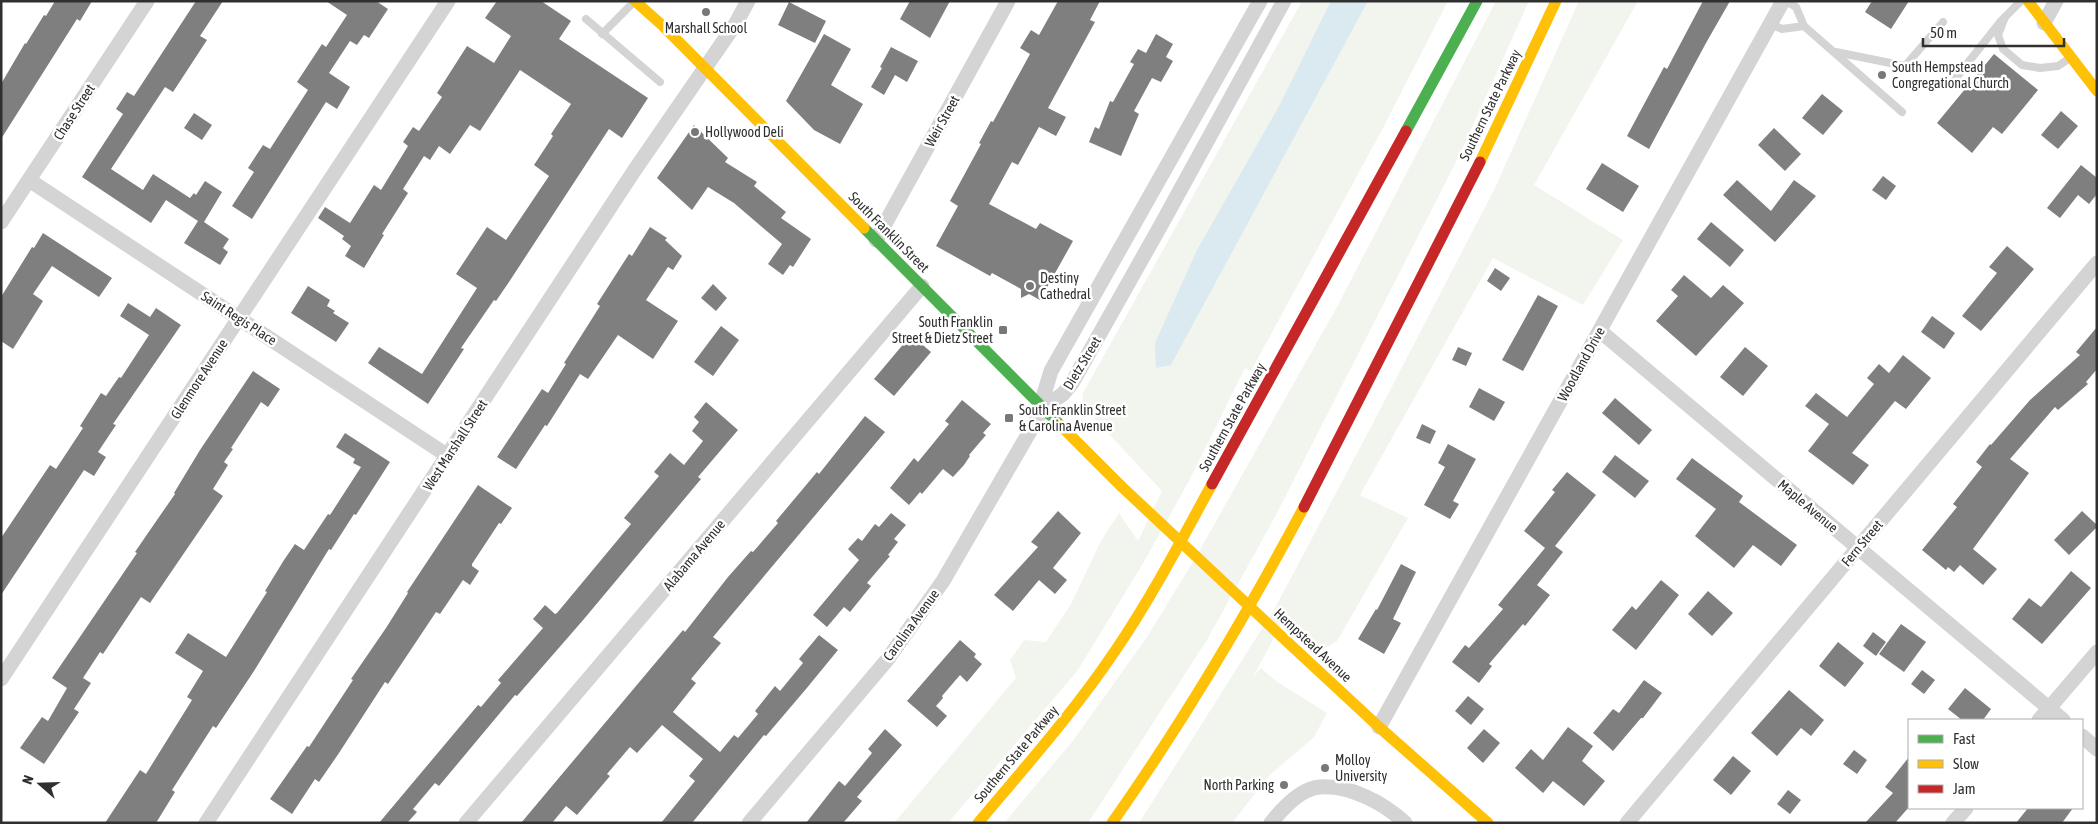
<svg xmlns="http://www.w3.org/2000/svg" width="2098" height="824" font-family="'Asap Condensed',sans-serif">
  <rect width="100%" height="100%" fill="#fff"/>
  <g fill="#f2f5ed">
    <polygon points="1302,1 1448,1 1382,130 1251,371 1245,368 1190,479 1145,560 1078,670 948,823 894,823 1016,678 1010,660 1024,640 1046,642 1071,604 1101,541 1119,513 1138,541 1162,491 1082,405 1083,393"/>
    <polygon points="1496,1 1529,1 1459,156 1276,515 1207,640 1088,823 1004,823 1072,742 1147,637 1193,562 1338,305"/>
    <polygon points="1579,1 1638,1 1534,185 1623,240 1583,305 1493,258 1360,495 1408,518 1337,641 1323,649 1285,617 1253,677 1261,668 1276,681 1327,713 1314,737 1270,775 1232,823 1139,823 1275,608 1373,423 1494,190"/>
  </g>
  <polygon fill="#dbeaf1" points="1331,1 1368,1 1171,365 1156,368 1155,343 1197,250 1279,106"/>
  <g fill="#7f7f7f">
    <polygon points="55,1 92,1 80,21 77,19 1,139 1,84 25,43 26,44 44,15 46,16"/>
    <polygon points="196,1 223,1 200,36 207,40 173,92 165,87 111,169 143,190 153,174 190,198 194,193 196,195 205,181 222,192 204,222 229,239 223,248 228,252 220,265 184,243 198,221 166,200 151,223 82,177 123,114 116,109 127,92 134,96"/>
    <polygon points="326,1 376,1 388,9 369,38 364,35 357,45 350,41 329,73 350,87 337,109 326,102 252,219 232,206 254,172 248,168 263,145 270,149 308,90 297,82 322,44 326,47 347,15"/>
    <polygon points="497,1 541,1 571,21 559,39 648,98 622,138 609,129 509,282 496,301 494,300 461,348 464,349 428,404 368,363 379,347 422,374 477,288 456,274 487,227 506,240 549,176 534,165 553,136 551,134 571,104 520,70 480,131 470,125 450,154 439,146 430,160 424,156 403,189 408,193 382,234 384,235 364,268 345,256 351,246 342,239 344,236 318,218 325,207 350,223 374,185 381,190 408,146 403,142 413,127 419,131 442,97 437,93 467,46 494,63 511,36 485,18"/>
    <polygon points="910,1 950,1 930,38 900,19"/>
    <polygon points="1058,1 1100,1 1090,20 1095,22 1048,108 1066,117 1056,136 1039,127 1018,165 1012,162 989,204 1036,229 1040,223 1073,241 1040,300 1029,294 1021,298 1021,289 992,273 990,276 936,246 958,206 950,201 981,144 979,143 991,121 993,122 1030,54 1020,48 1031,30 1039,35"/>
    <polygon points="1703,1 1730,1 1706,43 1649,149 1627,136 1664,67 1667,69"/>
    <polygon points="1872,1 1909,1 1891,29 1865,12"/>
    <polygon points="789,2 826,21 815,43 778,25"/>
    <polygon points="824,34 851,49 831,85 863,104 840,144 814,130 786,101"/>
    <polygon points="1156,34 1173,44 1166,57 1173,61 1161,82 1152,78 1134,111 1139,114 1121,156 1089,142 1095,127 1099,129 1110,101 1113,102 1134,64 1130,62 1138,49 1146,53"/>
    <polygon points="891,47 918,61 907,82 895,75 884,95 871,87 882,68 880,67"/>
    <polygon points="1994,54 2038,90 2002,134 1993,127 1972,153 1937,123"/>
    <polygon points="1822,94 1843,111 1823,135 1802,118"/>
    <polygon points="2061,111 2078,126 2058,149 2041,135"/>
    <polygon points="194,113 212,125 202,140 184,128"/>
    <polygon points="694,125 728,158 725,162 757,182 754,186 786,212 781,218 811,239 793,267 790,265 783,275 768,264 782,244 734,203 708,187 692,210 657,178"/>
    <polygon points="1774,128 1801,154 1785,171 1758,145"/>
    <polygon points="1602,163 1639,186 1623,212 1586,189"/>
    <polygon points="2081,165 2097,178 2097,194 2089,204 2078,195 2060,218 2047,208"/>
    <polygon points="1883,176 1896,186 1886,200 1872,190"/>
    <polygon points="1737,180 1771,211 1794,180 1816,196 1775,242 1723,195"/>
    <polygon points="1711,222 1744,250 1730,267 1697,239"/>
    <polygon points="650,227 667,238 665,240 682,256 673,270 668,267 646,300 678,321 653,359 618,335 588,379 580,374 547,426 545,425 516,469 497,457 542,389 548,393 566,364 564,363 600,306 597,304 629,254 632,256"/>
    <polygon points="43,233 112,278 99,297 52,266 33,294 43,301 13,349 1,341 1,297 32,247 34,248"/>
    <polygon points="2007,246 2034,269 1981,331 1962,316 1997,273 1989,267"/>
    <polygon points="1495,268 1510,278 1501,291 1487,281"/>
    <polygon points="1684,275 1711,298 1723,285 1744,303 1696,356 1656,321 1678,296 1671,290"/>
    <polygon points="713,284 727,298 716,311 701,298"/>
    <polygon points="308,286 330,300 327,306 335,311 333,313 349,323 336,342 291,313"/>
    <polygon points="1538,295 1558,306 1523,371 1502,360"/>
    <polygon points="128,303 150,317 156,308 181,325 113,424 116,425 98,452 106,457 94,476 84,470 1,595 1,538 50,465 56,469 83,428 80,426 101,393 106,396 119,377 121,378 149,335 120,316"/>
    <polygon points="1932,316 1955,333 1944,349 1921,332"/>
    <polygon points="721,326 739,340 713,376 694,362"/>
    <polygon points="2097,327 2097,369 2086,382 2088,384 2058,410 2055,407 2010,459 2029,473 1973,549 1997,569 1983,585 1960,565 1954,572 1948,567 1946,570 1922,550 1957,507 1953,504 1982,467 1976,462 1990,444 1991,445 2030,400 2080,355 2076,352"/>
    <polygon points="911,335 931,352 894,396 874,379"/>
    <polygon points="1458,347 1472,353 1466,366 1452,360"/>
    <polygon points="1745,347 1768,366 1743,396 1720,377"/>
    <polygon points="1903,355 1931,378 1906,409 1895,401 1852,453 1869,465 1853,485 1808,451 1829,424 1805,406 1816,393 1847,417 1874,384 1867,378 1879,364 1889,373"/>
    <polygon points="253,371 280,389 268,407 261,402 231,448 233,449 224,462 228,465 213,489 223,496 150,603 141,597 103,654 100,652 83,678 91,683 74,709 79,712 44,764 20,748 42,717 48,721 67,688 52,678 137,553 135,552 148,533 175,494 174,493 200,450"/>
    <polygon points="1479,388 1505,402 1494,421 1469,407"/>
    <polygon points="1615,398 1652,430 1639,445 1602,413"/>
    <polygon points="962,400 991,424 983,433 986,435 969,455 970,456 964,465 953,477 943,469 922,494 920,492 909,505 890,488 914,458 918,462 949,424 945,421"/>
    <polygon points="706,402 738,430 698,477 701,479 584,619 517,696 515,695 439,786 435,783 413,809 417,812 407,823 379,823 478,705 481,707 501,683 498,680 543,628 533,619 545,605 555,614 557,613 631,524 624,518 659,476 654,472 670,453 684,465 703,441 692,431 699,422 694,417"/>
    <polygon points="865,416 885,432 713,637 721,643 691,679 696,683 673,712 720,752 734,735 738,738 758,714 755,711 775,686 780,691 803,663 799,659 819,635 838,650 806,689 766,736 764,735 692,823 661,823 695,781 689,776 703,759 662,725 637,753 630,747 607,774 610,776 577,815 566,806 552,823 521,823 683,630 685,632 728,577 751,551 753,552 778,523 776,521 817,472 819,474"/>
    <polygon points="1422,424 1436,431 1430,444 1416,438"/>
    <polygon points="345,433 390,462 356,515 354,514 331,550 329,549 254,671 216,728 213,726 172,790 175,792 156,823 105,823 140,770 146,774 192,700 187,697 203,671 175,653 188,633 226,657 267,592 265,591 284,560 295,544 304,550 328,514 330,515 361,467 353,463 355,459 336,447"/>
    <polygon points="1448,444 1476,459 1453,501 1459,504 1450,519 1424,505 1445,467 1438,463"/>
    <polygon points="1615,455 1649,481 1635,498 1602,472"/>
    <polygon points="1692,458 1743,496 1739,502 1797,545 1781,566 1753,545 1734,568 1695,536 1716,509 1676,479"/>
    <polygon points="1567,472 1596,495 1555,546 1563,552 1537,585 1550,595 1525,626 1523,624 1489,664 1492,666 1479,683 1452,662 1465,645 1469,648 1503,609 1498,605 1545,548 1524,531 1555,492 1552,490"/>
    <polygon points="478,485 512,508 501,524 499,523 472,564 472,566 479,571 470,585 463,580 440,614 436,612 388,684 385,682 339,753 319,782 315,779 292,814 270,799 307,746 309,747 353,680 351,679 386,628 408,593 407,592"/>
    <polygon points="1058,511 1081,533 1053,568 1067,580 1055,594 1039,580 1013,611 994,595 1038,547 1031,542"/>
    <polygon points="2082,511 2097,525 2097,527 2069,555 2054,540"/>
    <polygon points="891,513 906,525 894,539 898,542 888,555 890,556 867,583 871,586 850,612 844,607 827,627 813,615 859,560 848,549 858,538 862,541 875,524 879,527"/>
    <polygon points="1401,564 1416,572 1393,619 1401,623 1384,654 1358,639 1376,609 1377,610"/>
    <polygon points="2071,571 2091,588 2042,644 2012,619 2029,598 2041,607"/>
    <polygon points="1661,580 1679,595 1636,650 1612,630 1632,606 1636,610"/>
    <polygon points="1708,591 1733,613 1712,636 1688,614"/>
    <polygon points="1901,624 1926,642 1904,672 1879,654"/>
    <polygon points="1873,632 1886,642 1876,656 1863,646"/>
    <polygon points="960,640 976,654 974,657 982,664 967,682 960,675 942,696 943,698 936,706 947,716 937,727 907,701"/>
    <polygon points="1838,642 1864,663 1845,687 1819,666"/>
    <polygon points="1922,670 1935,680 1924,694 1911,684"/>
    <polygon points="1644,680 1662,693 1643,718 1641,718 1613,751 1593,733 1613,709 1619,713"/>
    <polygon points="1965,688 1991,709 1983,720 1962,720 1948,709"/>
    <polygon points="1789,690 1824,720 1811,736 1801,728 1777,756 1751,733"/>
    <polygon points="1468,696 1484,709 1471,725 1455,711"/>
    <polygon points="1568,727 1593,746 1582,761 1605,781 1584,806 1553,781 1543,793 1515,768 1531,749 1543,760"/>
    <polygon points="885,729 902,745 857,797 862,801 843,823 806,823 839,781 845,786 872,753 868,749"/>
    <polygon points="1484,729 1500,743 1483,763 1467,748"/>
    <polygon points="1854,750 1867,760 1857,774 1843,764"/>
    <polygon points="1733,756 1751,771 1731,795 1713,780"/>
    <polygon points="1909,757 1909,807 1895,823 1865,823 1893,793 1885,787"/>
    <polygon points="1788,790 1801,800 1790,814 1777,804"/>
    <polygon points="2028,808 2073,808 2062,823 2016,823"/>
  </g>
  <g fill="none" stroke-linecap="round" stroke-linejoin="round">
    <g stroke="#d4d4d4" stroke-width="8">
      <polyline points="2005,17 1998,35 2003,49 2022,65 2040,68 2058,66 2070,58"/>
      <polyline points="586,19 660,82"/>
      <polyline points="1771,24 1782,29 1804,26 1796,7 1786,1"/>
      <polyline points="1804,26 1902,112"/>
      <polyline points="602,34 634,2"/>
      <polyline points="1836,52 1905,66 1943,22"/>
      <polyline points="1955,79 2001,21 2021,1"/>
    </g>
    <g stroke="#d4d4d4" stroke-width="15">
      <polyline points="2044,23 2056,1"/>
      <polyline points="29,180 448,456"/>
      <polyline points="1,222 147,1"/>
      <polyline points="876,240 1008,1"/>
      <polyline points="1600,331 2063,720"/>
      <polyline points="1044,407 1063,394 1072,383 1161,225 1284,1"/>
      <polyline points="1044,407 1044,394 1051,371 1260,1"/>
      <polyline points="1,679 448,1"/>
      <polyline points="2039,720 2097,652"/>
      <polyline points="1379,727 1783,1"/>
      <polyline points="2082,736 2097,749"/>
      <polyline points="206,823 634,171 736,23 748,1"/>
      <polyline points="466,823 922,286"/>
      <polyline points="749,823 887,660 943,581 1044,407"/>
      <path d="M1271 823C1282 809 1301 788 1320 787 1350 785 1384 803 1405 823"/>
      <polyline points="1627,823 2097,263"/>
      <polyline points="1953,823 1966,808"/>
    </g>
    <g stroke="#4caf50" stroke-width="11">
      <polyline points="1406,131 1477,1"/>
      <polyline points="864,228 1060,425"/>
    </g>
    <g stroke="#ffc107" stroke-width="11">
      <polyline points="635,1 663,26 864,228"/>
      <polyline points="2028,1 2097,91"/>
      <polyline points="1480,162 1556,1"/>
      <polyline points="1060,425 1121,486"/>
      <polyline points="1281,636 1379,727 1488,823"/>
      <path d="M978 823C1025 767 1074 712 1115 651 1151 598 1181 541 1212 484"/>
      <path d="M1112 823C1183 722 1246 616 1304 507"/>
    </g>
    <g stroke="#c62828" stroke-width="11">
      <polyline points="1212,484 1406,131"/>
      <polyline points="1304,507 1480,162"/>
    </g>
    <polyline stroke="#ffc107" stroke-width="11" points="1121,486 1281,636"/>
  </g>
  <g fill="#787878" stroke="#fff" stroke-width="2">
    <circle cx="706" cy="12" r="5"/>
    <circle cx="1882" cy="75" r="5"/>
    <circle cx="695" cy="132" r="5"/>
    <circle cx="1030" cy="286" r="5"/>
    <rect x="998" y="325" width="10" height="10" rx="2.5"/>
    <rect x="1004" y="413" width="10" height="10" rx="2.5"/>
    <circle cx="1325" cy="768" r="5"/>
    <circle cx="1284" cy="785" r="5"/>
  </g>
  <g text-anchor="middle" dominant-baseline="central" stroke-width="5" stroke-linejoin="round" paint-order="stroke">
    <g font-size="14" fill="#303030" stroke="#fff" text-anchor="start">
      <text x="706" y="28" text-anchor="middle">Marshall School</text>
      <text x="1892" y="67">South Hempstead<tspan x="1892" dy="16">Congregational Church</tspan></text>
      <text x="705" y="132">Hollywood Deli</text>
      <text x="1040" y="278">Destiny<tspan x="1040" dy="16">Cathedral</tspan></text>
      <text x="993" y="322" text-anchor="end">South Franklin<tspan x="993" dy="16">Street &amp; Dietz Street</tspan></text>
      <text x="1019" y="410">South Franklin Street<tspan x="1019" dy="16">&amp; Carolina Avenue</tspan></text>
      <text x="1335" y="760">Molloy<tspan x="1335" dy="16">University</tspan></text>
      <text x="1274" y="785" text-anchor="end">North Parking</text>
    </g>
    <g font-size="14" fill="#303030" stroke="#fff">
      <text transform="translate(1490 105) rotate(-64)">Southern State Parkway</text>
      <text transform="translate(74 112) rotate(-57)">Chase Street</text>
      <text transform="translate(942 121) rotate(-61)">Weir Street</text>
      <text transform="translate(889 232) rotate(45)">South Franklin Street</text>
      <text transform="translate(239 318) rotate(33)">Saint Regis Place</text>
      <text transform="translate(1082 363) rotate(-59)">Dietz Street</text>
      <text transform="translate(1581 364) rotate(-61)">Woodland Drive</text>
      <text transform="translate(199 379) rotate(-57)">Glenmore Avenue</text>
      <text transform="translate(1232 417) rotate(-61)">Southern State Parkway</text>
      <text transform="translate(455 445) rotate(-57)">West Marshall Street</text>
      <text transform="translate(1808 506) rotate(40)">Maple Avenue</text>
      <text transform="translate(1862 543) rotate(-50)">Fern Street</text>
      <text transform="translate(694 555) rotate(-50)">Alabama Avenue</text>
      <text transform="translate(911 625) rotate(-54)">Carolina Avenue</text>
      <text transform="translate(1313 645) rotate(43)">Hempstead Avenue</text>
      <text transform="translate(1016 754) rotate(-50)">Southern State Parkway</text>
    </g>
  </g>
  <rect width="2098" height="824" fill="none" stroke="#303030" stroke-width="5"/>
  <rect x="1908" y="719" width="175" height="90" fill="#ffffff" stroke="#acacac"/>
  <rect x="1918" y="735" width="25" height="8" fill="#4caf50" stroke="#acacac"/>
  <text x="1953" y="744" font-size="15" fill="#303030">Fast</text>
  <rect x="1918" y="760" width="25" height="8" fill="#ffc107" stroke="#acacac"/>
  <text x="1953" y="769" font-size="15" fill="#303030">Slow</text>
  <rect x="1918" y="785" width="25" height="8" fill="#c62828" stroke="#acacac"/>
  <text x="1953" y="794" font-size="15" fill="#303030">Jam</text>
  <g transform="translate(40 784) rotate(290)" stroke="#ffffff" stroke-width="4" paint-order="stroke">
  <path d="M0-4L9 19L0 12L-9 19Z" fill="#303030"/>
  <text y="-8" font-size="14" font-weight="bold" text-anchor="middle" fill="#303030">N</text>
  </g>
  <path d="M1923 38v8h141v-8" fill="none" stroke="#303030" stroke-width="2.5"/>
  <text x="1930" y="38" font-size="15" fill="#303030" stroke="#ffffff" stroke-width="4" paint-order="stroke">50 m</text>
</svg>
